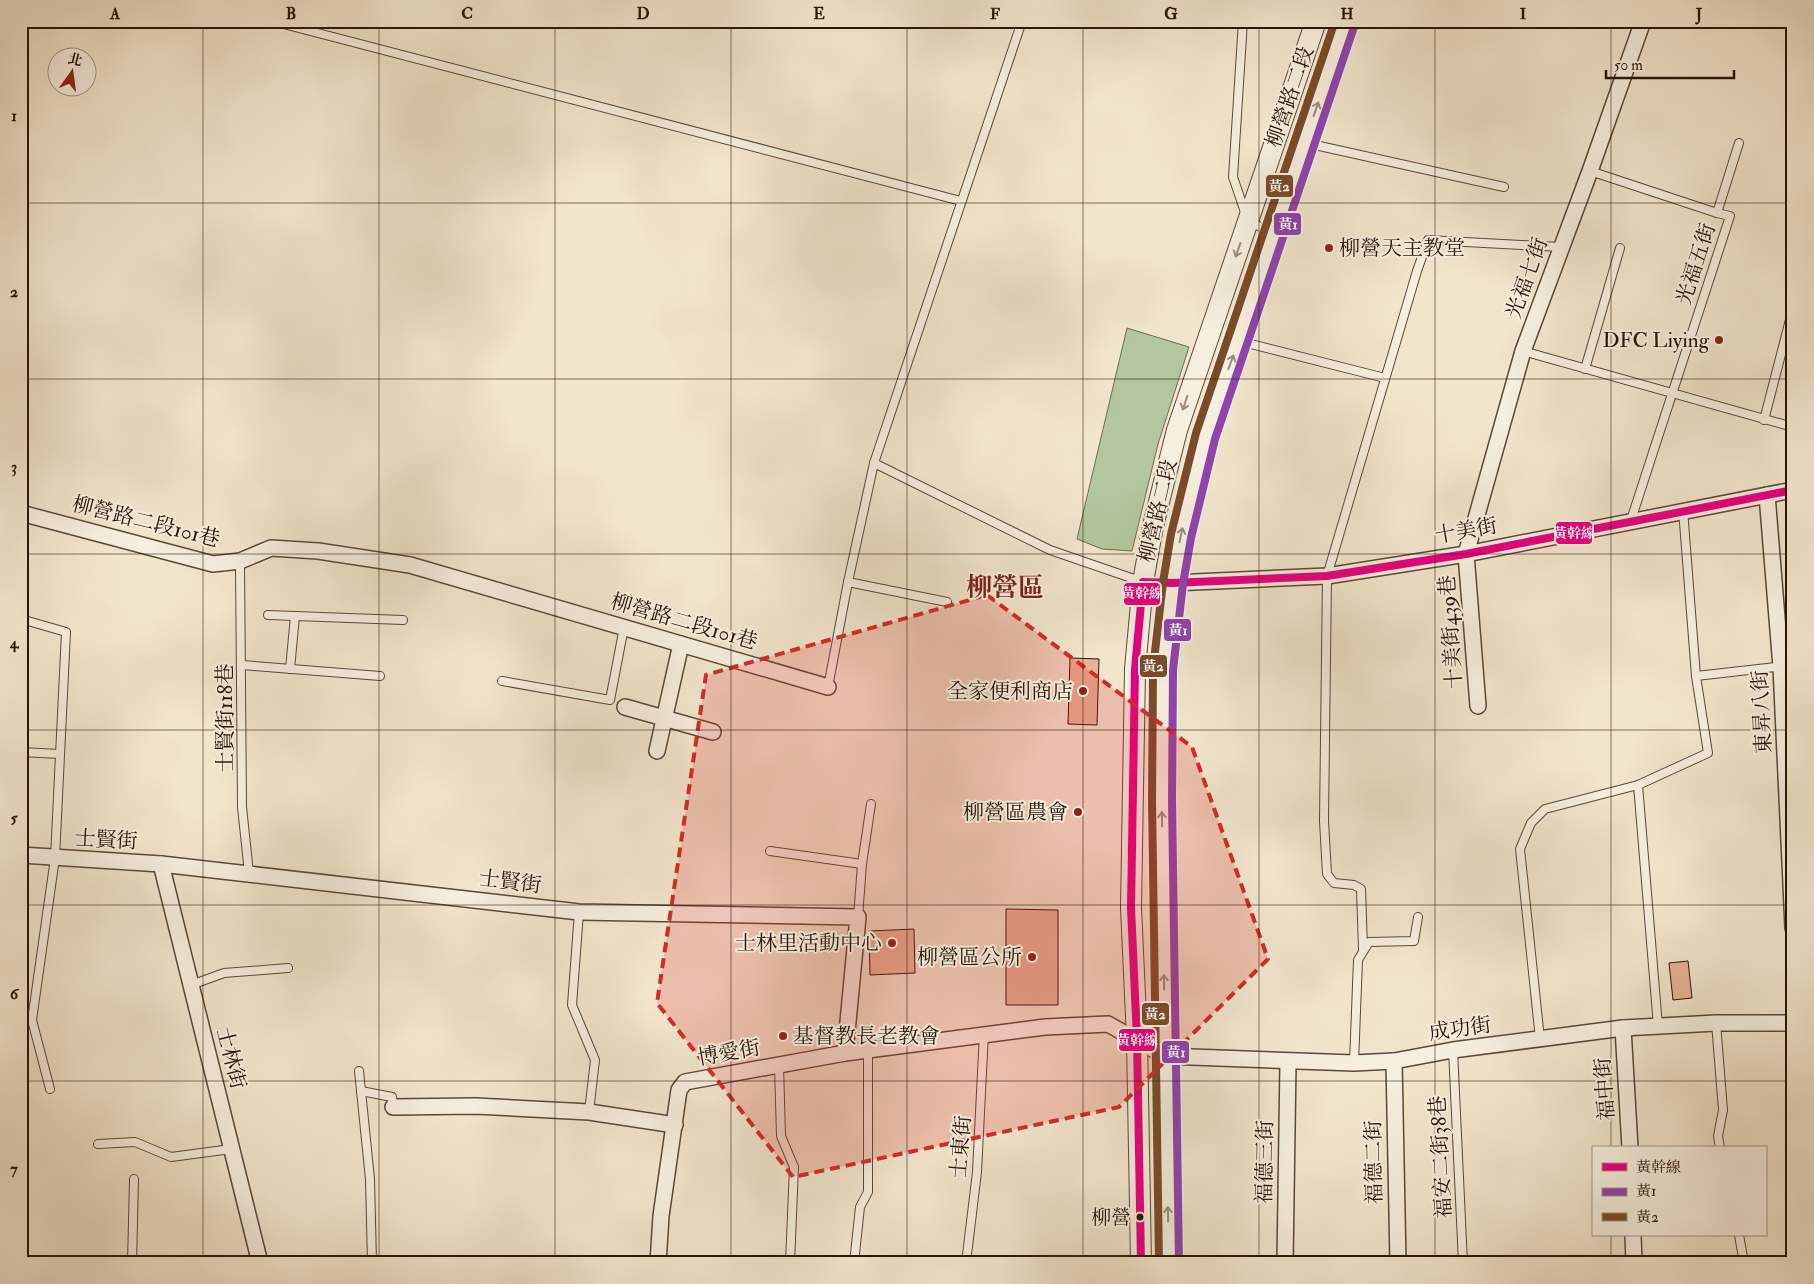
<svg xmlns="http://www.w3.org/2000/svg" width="1814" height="1284" font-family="'IM FELL Double Pica','Noto Serif TC',serif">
  <rect width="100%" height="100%" fill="#f1e5cc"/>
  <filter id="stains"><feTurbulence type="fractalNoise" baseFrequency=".004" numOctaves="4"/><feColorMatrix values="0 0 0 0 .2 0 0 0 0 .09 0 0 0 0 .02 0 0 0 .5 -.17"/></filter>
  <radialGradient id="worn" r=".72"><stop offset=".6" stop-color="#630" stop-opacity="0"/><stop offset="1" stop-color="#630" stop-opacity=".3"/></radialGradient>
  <polygon fill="#b3c69d" stroke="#6e6d52" points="1127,328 1189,347 1158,444 1132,551 1102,549 1077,539"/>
  <g fill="#e7b398" stroke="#291408">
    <polygon points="1070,658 1099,659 1097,725 1068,724"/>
    <polygon points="1006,909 1058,910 1058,1005 1006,1005"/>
    <polygon points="914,929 915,973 870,975 869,931"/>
    <polygon points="1688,961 1692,998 1673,1000 1669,963"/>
  </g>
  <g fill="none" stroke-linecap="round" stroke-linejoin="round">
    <g stroke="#5b4839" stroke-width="10">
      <g id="service">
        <polyline points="272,21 961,201"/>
        <polyline points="1243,21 1233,177 1248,221 1273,233"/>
        <polyline points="1306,143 1504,187"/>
        <polyline points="1590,171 1717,213"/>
        <polyline points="1239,341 1385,378"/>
        <polyline points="1523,351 1793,427"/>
        <polyline points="1585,369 1620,248"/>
        <polyline points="1764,420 1793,308"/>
        <polyline points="874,463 1022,21"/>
        <polyline points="1631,520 1730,216 1717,213 1739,143"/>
        <polyline points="240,561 242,807 249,873"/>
        <polyline points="848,582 947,602"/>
        <polyline points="268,615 403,620"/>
        <polyline points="21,619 66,632 55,858 32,1020 50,1089"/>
        <polyline points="242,665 380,676"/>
        <polyline points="290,669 295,616"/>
        <polyline points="1696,676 1793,665"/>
        <polyline points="502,681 610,700 624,627"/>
        <polyline points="828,687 848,582 874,463 1050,550 1143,582 1173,583"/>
        <polyline points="21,752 60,754"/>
        <polyline points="770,851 862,864"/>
        <polyline points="579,912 572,1005 595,1060 589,1112"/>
        <polyline points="858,917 862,864 871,804"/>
        <polyline points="1363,949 1361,889 1354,885 1334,883 1327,874 1324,821 1327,576 1417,271 1428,240 1560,247"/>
        <polyline points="191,985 224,973 288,968"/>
        <polyline points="21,1019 32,1020"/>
        <polyline points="1716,1023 1723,1110 1718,1136 1720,1148"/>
        <polyline points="1658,1026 1638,785 1708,753 1696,676 1683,510"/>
        <polyline points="1540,1039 1520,849 1531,823 1545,809 1638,785"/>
        <polyline points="1453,1050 1463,1263"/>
        <polyline points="1354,1063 1358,960 1369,942 1414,941 1418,917"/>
        <polyline points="779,1065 781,1136 794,1167 790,1263"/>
        <polyline points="359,1071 370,1179 372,1263"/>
        <polyline points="361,1091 392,1097 393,1107"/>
        <polyline points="98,1144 135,1142 171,1157 231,1149"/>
        <polyline points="1739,1235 1744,1263"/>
        <polyline points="132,1263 134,1179"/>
        <polyline points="854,1263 860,1207 868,1192 868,1050"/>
        <polyline points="966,1263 977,1172 984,1033"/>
        <polyline points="1784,1263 1793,1259"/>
      </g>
    </g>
    <g stroke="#5b4839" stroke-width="18">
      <g id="minor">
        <polyline points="1767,495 1781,667 1793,928"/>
        <polyline points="21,513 213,564 240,561 271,548 318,551 410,565 828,687"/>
        <polyline points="1173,583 1327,576 1466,554 1793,490"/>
        <polyline points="1478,706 1466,554 1523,351 1590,171 1643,21"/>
        <polyline points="625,707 713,732"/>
        <polyline points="657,751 681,644"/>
        <polyline points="21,855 161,864 579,912 858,917 845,1053"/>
        <polyline points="161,864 260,1263"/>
        <polyline points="1623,1028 1630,1148"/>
        <polyline points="1394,1061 1398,1263"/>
        <polyline points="393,1107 476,1106 589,1112 675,1125"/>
        <polyline points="1633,1235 1634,1263"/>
        <polyline points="658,1263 661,1216 679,1090 685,1082 845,1053 1045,1027 1108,1024 1165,1056 1354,1063 1394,1061 1453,1050 1623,1028 1716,1023 1793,1023"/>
        <polyline points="1285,1263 1288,1062"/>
      </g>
    </g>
    <g stroke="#5b4839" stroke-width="22">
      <g id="tertiary">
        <polyline points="1141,1263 1137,1039 1131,908 1135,669 1143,582 1153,526 1177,430 1316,21"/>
        <polyline points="1169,1263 1162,801 1163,669 1173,583 1181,536 1205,436 1346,21"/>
      </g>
    </g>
    <use href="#service" stroke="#f6eede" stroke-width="8"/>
    <use href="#minor" stroke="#f6eede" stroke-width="15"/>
    <use href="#tertiary" stroke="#f6eede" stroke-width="20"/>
    <g stroke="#f6eede" stroke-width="11">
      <polyline id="bus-1" points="1141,1263 1137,1039 1131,908 1135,669 1143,582 1173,583 1327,576 1466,554 1793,490"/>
    </g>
    <g stroke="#f6eede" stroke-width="11">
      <polyline id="bus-2" points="1179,1263 1172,801 1173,670 1183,584 1191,538 1215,439 1355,24"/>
    </g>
    <g stroke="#f6eede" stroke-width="11">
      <polyline id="bus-3" points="1159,1263 1152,801 1153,669 1163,582 1171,534 1196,433 1335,21"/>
    </g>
    <use href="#bus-1" stroke="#e5007d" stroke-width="8"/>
    <use href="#bus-2" stroke="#8e44ad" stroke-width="8"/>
    <use href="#bus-3" stroke="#7a4b2a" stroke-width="8"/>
  </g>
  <defs><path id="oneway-shaft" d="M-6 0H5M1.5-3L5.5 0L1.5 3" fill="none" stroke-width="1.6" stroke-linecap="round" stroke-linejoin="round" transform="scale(1.25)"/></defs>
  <g stroke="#9a8c7e">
    <use href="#oneway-shaft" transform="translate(1316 109) rotate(-71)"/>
    <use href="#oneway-shaft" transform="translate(1238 250) rotate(109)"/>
    <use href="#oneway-shaft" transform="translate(1231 362) rotate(-69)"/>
    <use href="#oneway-shaft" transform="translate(1185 403) rotate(108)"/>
    <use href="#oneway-shaft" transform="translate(1181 535) rotate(-78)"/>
    <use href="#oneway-shaft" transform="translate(1162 819) rotate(-91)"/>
    <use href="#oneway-shaft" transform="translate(1164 982) rotate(-91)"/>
    <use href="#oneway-shaft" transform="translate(1168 1214) rotate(-91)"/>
  </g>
  <path fill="#d62828" fill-opacity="0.2" stroke="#d62828" stroke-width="4" stroke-dasharray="10 6" stroke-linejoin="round" d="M987 595 1192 747 1268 959 1119 1107 793 1177 657 1003 706 675Z"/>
  <path fill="none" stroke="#291408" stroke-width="1" stroke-opacity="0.55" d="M203 21V1263M379 21V1263M555 21V1263M731 21V1263M907 21V1263M1083 21V1263M1259 21V1263M1435 21V1263M1611 21V1148M21 203H1793M21 379H1793M21 554H1793M21 730H1793M21 905H1793M21 1081H1793M1611 1235V1263"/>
  <g fill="#8f2418" stroke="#f6eede" stroke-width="2">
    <circle cx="1329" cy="248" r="5"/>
    <circle cx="1719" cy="340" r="5"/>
    <circle cx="1083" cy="691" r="5"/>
    <circle cx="1078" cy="812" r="5"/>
    <circle cx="892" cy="943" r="5"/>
    <circle cx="1032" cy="957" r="5"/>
    <circle cx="783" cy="1036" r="5"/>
  </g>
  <circle fill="#291408" stroke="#f6eede" stroke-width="2" cx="1140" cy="1217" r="4.5"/>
  <g text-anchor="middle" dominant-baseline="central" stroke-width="4" stroke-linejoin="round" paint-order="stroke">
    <g font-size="20" fill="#291408" stroke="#f6eede" text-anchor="end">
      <text x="1131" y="1217">柳營</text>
    </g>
    <g font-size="21" fill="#291408" stroke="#f6eede">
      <text transform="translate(1290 97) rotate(-71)">柳營路二段</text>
      <text transform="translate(1696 264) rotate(-72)">光福五街</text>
      <text transform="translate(1527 278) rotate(-70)">光福七街</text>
      <text transform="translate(1158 511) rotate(-77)">柳營路二段</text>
      <text transform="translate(146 522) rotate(14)">柳營路二段101巷</text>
      <text transform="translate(1466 531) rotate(-10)">十美街</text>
      <text transform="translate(684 622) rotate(16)">柳營路二段101巷</text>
      <text transform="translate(1451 632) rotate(-94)">十美街439巷</text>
      <text transform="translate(1762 712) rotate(-93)">東昇八街</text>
      <text transform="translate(225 718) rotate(-90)">士賢街118巷</text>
      <text transform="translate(106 840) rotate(3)">士賢街</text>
      <text transform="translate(510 882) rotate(7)">士賢街</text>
      <text transform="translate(1460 1029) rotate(-8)">成功街</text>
      <text transform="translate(729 1053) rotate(-10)">博愛街</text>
      <text transform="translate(231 1058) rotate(76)">士林街</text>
      <text transform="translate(1605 1089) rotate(-94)">福中街</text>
      <text transform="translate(961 1147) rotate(-85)">士東街</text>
      <text transform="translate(1441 1157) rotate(-93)">福安二街38巷</text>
      <text transform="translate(1265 1162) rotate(-89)">福德三街</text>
      <text transform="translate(1374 1162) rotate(-91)">福德二街</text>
    </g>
    <g font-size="21" fill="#291408" stroke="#f6eede" text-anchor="end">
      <text x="1339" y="248" text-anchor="start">柳營天主教堂</text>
      <text x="1709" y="340">DFC Liying</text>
      <text x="1073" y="691">全家便利商店</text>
      <text x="1068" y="812">柳營區農會</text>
      <text x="882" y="943">士林里活動中心</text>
      <text x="1022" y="957">柳營區公所</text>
      <text x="793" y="1036" text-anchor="start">基督教長老教會</text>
    </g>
    <g font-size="26" font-weight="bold" fill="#7a1f14" stroke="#f6eede">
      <text x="1005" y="588">柳營區</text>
    </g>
  </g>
  <g stroke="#f6eede" stroke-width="2">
    <rect x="1265" y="174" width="29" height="24" rx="5" fill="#7a4b2a"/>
    <rect x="1273" y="212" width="29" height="24" rx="5" fill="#8e44ad"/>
    <rect x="1555" y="521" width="38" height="24" rx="5" fill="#e5007d"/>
    <rect x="1123" y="582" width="38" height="24" rx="5" fill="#e5007d"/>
    <rect x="1163" y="618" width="29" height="24" rx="5" fill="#8e44ad"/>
    <rect x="1139" y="654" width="29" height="24" rx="5" fill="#7a4b2a"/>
    <rect x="1141" y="1002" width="29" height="24" rx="5" fill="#7a4b2a"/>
    <rect x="1118" y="1028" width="38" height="24" rx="5" fill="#e5007d"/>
    <rect x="1161" y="1040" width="29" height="24" rx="5" fill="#8e44ad"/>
  </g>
  <g font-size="14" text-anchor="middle" font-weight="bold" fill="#fff">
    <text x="1279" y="191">黃2</text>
    <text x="1288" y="229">黃1</text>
    <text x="1574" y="538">黃幹線</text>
    <text x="1142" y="598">黃幹線</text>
    <text x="1178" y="635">黃1</text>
    <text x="1153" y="671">黃2</text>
    <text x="1155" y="1019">黃2</text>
    <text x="1137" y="1045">黃幹線</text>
    <text x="1176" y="1057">黃1</text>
  </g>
  <rect width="1814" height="1284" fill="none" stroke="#f1e5cc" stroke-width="55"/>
  <rect x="1592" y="1146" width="175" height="90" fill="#f6eede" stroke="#a49788"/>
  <rect x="1602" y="1163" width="25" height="8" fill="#e5007d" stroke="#a49788"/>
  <text x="1636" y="1172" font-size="15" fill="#291408">黃幹線</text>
  <rect x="1602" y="1188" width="25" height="8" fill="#8e44ad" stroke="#a49788"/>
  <text x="1636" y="1196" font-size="15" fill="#291408">黃1</text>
  <rect x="1602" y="1213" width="25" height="8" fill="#7a4b2a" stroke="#a49788"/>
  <text x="1636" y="1222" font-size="15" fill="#291408">黃2</text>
  <g transform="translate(72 72) rotate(14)"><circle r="24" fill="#f6eede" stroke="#a49788"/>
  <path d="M0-4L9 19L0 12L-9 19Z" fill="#8f2418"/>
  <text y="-8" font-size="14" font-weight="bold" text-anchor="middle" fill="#291408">北</text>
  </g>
  <path d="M1606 70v8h128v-8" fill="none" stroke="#291408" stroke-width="2.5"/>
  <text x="1614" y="70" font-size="15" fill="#291408" stroke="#f6eede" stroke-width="4" paint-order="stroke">50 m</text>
  <rect x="28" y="28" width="1758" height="1228" fill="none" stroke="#291408" stroke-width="2"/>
  <g font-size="16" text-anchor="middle" font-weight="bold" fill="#291408">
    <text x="115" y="19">A</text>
    <text x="291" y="19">B</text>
    <text x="467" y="19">C</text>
    <text x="643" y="19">D</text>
    <text x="819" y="19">E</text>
    <text x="995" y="19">F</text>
    <text x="1171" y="19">G</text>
    <text x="1347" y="19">H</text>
    <text x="1523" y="19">I</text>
    <text x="1699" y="19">J</text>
    <text x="14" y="121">1</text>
    <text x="14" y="297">2</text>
    <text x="14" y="472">3</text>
    <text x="14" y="648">4</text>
    <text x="14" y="823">5</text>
    <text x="14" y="999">6</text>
    <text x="14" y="1174">7</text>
  </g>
  <rect width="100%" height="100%" filter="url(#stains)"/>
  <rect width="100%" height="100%" fill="url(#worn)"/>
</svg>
